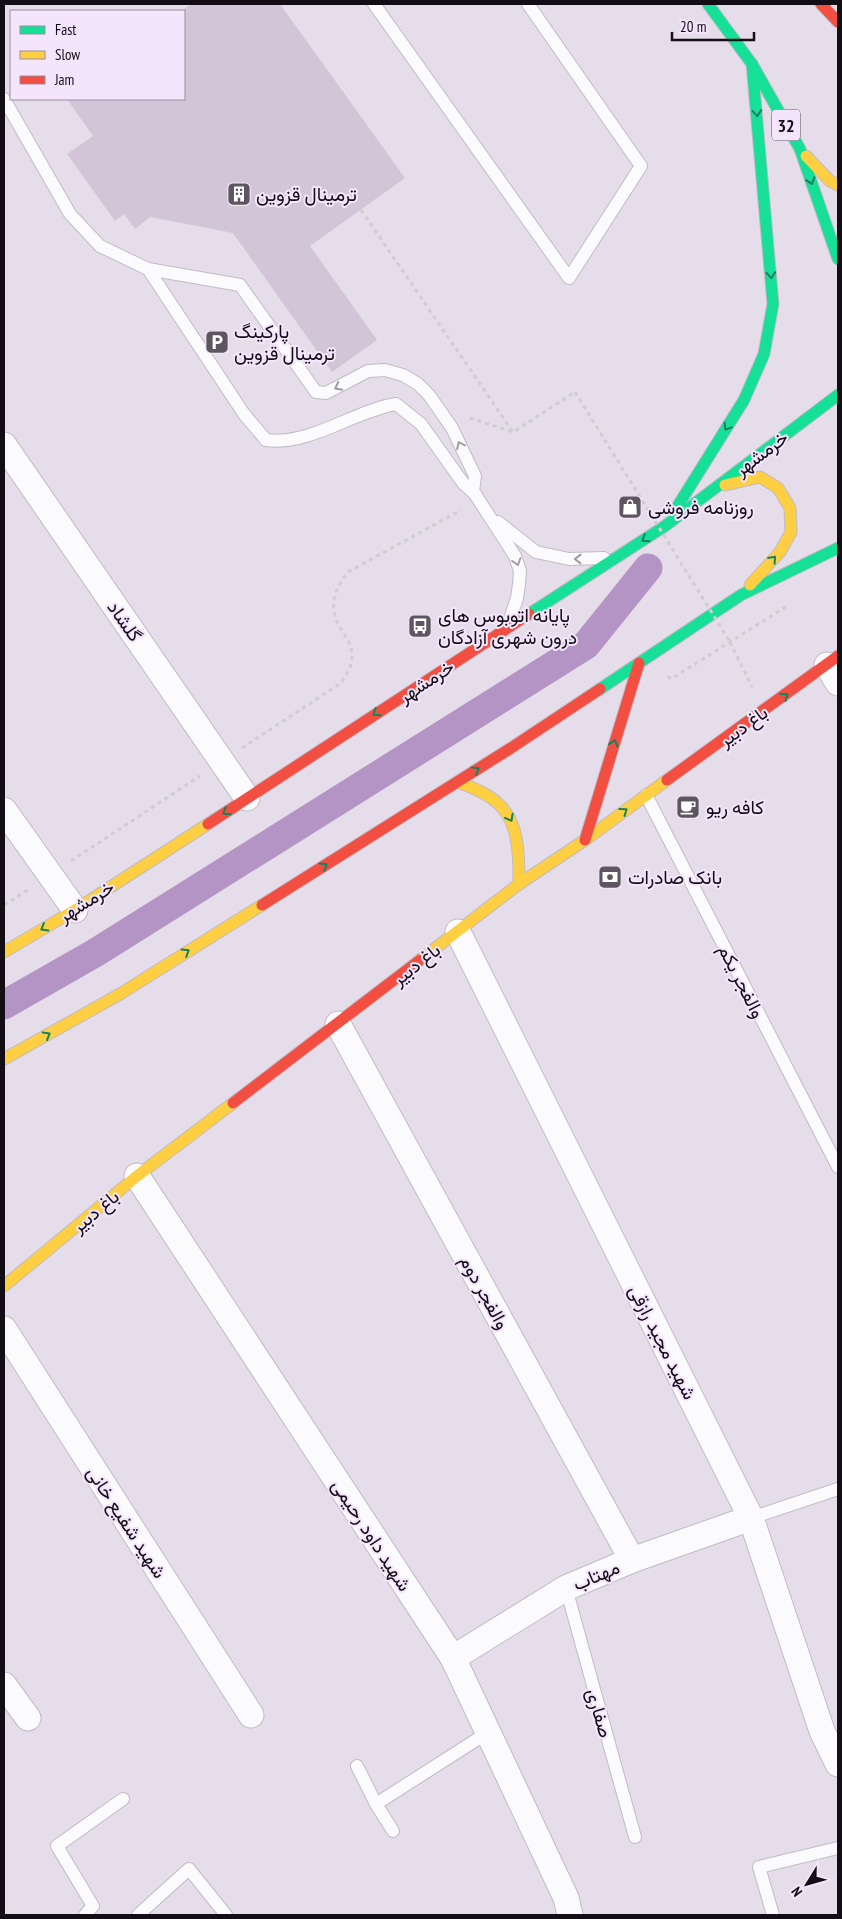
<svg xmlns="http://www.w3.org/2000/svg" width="842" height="1919" font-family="'PT Sans Narrow',Vazirmatn,sans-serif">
  <rect width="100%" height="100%" fill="#e6ddea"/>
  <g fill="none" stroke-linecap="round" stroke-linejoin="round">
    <polyline stroke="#b494c4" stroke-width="29" points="4,1005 95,953 586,645 648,568"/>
  </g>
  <polygon fill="#d2c5d8" points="191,4 280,4 405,178 310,246 377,340 332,372 233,233 150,217 135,229 124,214 115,221 67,154 93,136 67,99 184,99 184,9"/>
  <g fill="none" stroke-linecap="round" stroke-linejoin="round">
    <g stroke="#c1bbc5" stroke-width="14">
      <g id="lane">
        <polyline points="374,4 569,278 641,166 528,4"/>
        <polyline points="4,99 70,214 100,246 148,269 240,285 316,392 326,393 368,371 385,370 403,375 418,384 429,395 452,428 475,476 473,491 515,556 520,571 519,584 517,598 509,622"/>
        <path d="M148 269 244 414 266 440C310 446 353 411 396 404L421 424 463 483 476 495"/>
        <polyline points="498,522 536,552 569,559 604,558"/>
        <polyline points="646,795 838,1167"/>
        <polyline points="751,1518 838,1489"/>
        <polyline points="566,1588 635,1837"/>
        <polyline points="357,1766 376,1804 393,1831"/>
        <polyline points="376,1804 487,1733"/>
        <polyline points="85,1915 93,1906 57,1846 123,1799"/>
        <polyline points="138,1915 189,1869 226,1915"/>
        <polyline points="773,1915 759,1867 838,1848"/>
      </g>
    </g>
    <g stroke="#c1bbc5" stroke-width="27">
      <g id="street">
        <polyline points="4,445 247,798"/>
        <polyline points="827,665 838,683"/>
        <polyline points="4,810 75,910"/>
        <polyline points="458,932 751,1518 822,1731 838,1764"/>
        <polyline points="338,1024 632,1560"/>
        <polyline points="137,1176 453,1658 566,1898 570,1915"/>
        <polyline points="4,1329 251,1715"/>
        <polyline points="453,1658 566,1588 632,1560 751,1518"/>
        <polyline points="4,1685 28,1718"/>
      </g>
    </g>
    <g stroke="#c1bbc5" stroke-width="13">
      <g id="fast">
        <polyline points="708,4 752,64 800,149 838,259"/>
        <polyline points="674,512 744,400 764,354 773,304 752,64"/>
        <polyline points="529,614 665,526 838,395"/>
        <polyline points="600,689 741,595 838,548"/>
      </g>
    </g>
    <g stroke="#c1bbc5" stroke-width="13">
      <g id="slow">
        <polyline points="806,156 830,181 838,185"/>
        <polyline points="725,485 760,477 778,488 790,508 791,532 780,552 750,585"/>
        <path d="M457 782C515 801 519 827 519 884"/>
        <polyline points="4,952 75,910 208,824"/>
        <polyline points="420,960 519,884 585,840 667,780"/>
        <polyline points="4,1059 120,994 262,905"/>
        <polyline points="4,1286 137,1176 233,1103"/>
      </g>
    </g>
    <g stroke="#c1bbc5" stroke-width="13">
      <g id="jam">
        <polyline points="821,4 838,22"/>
        <polyline points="667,780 838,656"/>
        <polyline points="208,824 529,614"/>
        <polyline points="585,840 639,663"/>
        <polyline points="262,905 511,748 600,689"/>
        <polyline points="233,1103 420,960"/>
      </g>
    </g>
    <g stroke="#d0cdd1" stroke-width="3" stroke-dasharray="4 4" stroke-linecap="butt">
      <polyline points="361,210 513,432"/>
      <polyline points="470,418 513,432 575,392"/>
      <polyline points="730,642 752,687"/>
      <polyline points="668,676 671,679 787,606"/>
      <path d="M242 748 341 683C346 675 352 667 352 658 353 643 343 634 337 622 329 603 336 587 348 572L461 510"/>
      <polyline points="71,861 200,776"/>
      <polyline points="4,905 29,889"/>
    </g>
    <use href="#lane" stroke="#fbfafc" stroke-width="12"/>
    <use href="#street" stroke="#fbfafc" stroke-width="25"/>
    <use href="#fast" stroke="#16e098" stroke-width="11"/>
    <use href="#slow" stroke="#ffcf43" stroke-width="11"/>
    <use href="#jam" stroke="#f24e42" stroke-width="11"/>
    <polyline stroke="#d0cdd1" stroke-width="3" stroke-dasharray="4 4" stroke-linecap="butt" points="575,392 730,642"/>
  </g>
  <defs><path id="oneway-chevron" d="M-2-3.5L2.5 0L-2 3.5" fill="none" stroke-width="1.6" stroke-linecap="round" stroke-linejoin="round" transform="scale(1.25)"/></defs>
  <g stroke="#15825e">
    <use href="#oneway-chevron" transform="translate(757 113) rotate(85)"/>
    <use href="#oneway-chevron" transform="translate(811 181) rotate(71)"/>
    <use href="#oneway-chevron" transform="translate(771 275) rotate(86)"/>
    <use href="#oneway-chevron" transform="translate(727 427) rotate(122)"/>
    <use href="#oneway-chevron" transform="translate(645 539) rotate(147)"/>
    <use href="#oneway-chevron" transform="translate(773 559) rotate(-48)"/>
    <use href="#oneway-chevron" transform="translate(785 696) rotate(-36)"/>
    <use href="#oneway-chevron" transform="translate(376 713) rotate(147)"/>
    <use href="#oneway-chevron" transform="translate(614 743) rotate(-73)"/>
    <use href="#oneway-chevron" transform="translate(476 770) rotate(-32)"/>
    <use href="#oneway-chevron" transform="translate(624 811) rotate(-36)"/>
    <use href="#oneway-chevron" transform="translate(226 812) rotate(147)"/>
    <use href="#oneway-chevron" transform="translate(510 818) rotate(61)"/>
    <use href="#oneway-chevron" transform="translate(324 866) rotate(-32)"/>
    <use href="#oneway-chevron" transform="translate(44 928) rotate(150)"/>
    <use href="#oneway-chevron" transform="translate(186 952) rotate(-32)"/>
    <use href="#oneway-chevron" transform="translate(47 1035) rotate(-30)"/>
  </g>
  <g stroke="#9e9ca0">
    <use href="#oneway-chevron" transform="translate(338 387) rotate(153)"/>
    <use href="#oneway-chevron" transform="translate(460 445) rotate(-115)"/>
    <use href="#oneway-chevron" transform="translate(578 559) rotate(-180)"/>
    <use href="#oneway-chevron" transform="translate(517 562) rotate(72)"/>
  </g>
  <defs>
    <g id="building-square" transform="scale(1.25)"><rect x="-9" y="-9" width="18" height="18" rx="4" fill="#5d5660" stroke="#f4e5fc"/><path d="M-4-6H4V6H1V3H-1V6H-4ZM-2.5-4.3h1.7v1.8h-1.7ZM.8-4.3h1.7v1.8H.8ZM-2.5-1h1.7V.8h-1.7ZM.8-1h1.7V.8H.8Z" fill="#fff"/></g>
    <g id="parking-square" transform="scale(1.25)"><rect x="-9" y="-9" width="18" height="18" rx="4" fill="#5d5660" stroke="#f4e5fc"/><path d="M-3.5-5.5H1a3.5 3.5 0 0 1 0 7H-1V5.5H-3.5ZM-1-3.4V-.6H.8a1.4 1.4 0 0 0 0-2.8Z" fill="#fff"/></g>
    <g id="shop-square" transform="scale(1.25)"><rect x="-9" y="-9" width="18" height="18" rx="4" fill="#5d5660" stroke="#f4e5fc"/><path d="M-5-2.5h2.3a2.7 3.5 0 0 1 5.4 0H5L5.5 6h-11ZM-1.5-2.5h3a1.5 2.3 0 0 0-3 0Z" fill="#fff"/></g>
    <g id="bus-square" transform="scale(1.25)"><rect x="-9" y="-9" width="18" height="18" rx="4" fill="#5d5660" stroke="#f4e5fc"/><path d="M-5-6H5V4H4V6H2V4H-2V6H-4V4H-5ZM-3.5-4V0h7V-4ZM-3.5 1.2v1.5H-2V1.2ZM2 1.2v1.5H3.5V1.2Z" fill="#fff"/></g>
    <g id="cafe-square" transform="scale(1.25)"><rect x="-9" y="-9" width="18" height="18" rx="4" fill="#5d5660" stroke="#f4e5fc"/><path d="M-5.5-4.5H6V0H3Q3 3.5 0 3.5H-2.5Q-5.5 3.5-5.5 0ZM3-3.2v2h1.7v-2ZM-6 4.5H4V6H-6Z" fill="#fff"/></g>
    <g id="bank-square" transform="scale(1.25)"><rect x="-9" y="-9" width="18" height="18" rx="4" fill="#5d5660" stroke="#f4e5fc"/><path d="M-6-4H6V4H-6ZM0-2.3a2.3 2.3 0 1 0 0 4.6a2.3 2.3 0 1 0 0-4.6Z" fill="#fff"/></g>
  </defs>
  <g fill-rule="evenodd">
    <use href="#building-square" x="239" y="194"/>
    <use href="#parking-square" x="217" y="342"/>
    <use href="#shop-square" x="630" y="507"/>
    <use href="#bus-square" x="420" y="626"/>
    <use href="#cafe-square" x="688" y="807"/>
    <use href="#bank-square" x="610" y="877"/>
  </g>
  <g text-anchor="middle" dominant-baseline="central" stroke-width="4" stroke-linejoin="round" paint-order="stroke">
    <rect fill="#f4e5fc" stroke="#564e5b" stroke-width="1" x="772" y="109.5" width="28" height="31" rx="4"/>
    <g font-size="18" font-weight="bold" fill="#130e16">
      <text x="786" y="125">32</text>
    </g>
    <g font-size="19" fill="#130e16" stroke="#f4e5fc" text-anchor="start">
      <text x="256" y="194">ترمینال قزوین</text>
      <text x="234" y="331">پارکینگ<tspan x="234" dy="22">ترمینال قزوین</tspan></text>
      <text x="648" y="507">روزنامه فروشی</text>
      <text x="438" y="615">پایانه اتوبوس های<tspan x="438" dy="22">درون شهری آزادگان</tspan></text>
      <text x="706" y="807">کافه ریو</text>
      <text x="628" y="877">بانک صادرات</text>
    </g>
    <g font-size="19" fill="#130e16" stroke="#f4e5fc">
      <text transform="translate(761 453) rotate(-37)">خرمشهر</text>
      <text transform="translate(125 621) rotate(55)">گلشاد</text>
      <text transform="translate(426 681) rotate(-33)">خرمشهر</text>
      <text transform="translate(743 726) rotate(-36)">باغ دبیر</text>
      <text transform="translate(86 901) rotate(-32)">خرمشهر</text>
      <text transform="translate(416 964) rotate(-38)">باغ دبیر</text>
      <text transform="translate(742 981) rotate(63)">والفجر یکم</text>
      <text transform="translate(95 1211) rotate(-40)">باغ دبیر</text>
      <text transform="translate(485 1292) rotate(61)">والفجر دوم</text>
      <text transform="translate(663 1342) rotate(63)">شهید مجید رازقی</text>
      <text transform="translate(127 1522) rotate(57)">شهید شفیع خانی</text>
      <text transform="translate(372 1535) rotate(57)">شهید داود رحیمی</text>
      <text transform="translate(596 1575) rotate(-23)">مهتاب</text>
      <text transform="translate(600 1713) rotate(74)">صفاری</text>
    </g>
  </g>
  <rect width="842" height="1919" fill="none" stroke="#130e16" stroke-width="10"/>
  <rect x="10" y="10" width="175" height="90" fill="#f4e5fc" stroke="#9a8fa0"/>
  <rect x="20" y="26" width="25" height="8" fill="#16e098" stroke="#9a8fa0"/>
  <text x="55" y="35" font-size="15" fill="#130e16">Fast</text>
  <rect x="20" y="51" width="25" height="8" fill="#ffcf43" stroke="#9a8fa0"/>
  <text x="55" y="60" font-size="15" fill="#130e16">Slow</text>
  <rect x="20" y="76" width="25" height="8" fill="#f24e42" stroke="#9a8fa0"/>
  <text x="55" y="85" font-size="15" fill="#130e16">Jam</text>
  <g transform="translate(807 1884) rotate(233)" stroke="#f4e5fc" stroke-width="4" paint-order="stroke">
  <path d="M0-4L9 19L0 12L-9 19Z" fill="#130e16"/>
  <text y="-8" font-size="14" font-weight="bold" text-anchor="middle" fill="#130e16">N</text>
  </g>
  <path d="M672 32v8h82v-8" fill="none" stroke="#130e16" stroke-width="2.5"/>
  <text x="680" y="32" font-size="15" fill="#130e16" stroke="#f4e5fc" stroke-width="4" paint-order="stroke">20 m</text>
</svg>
